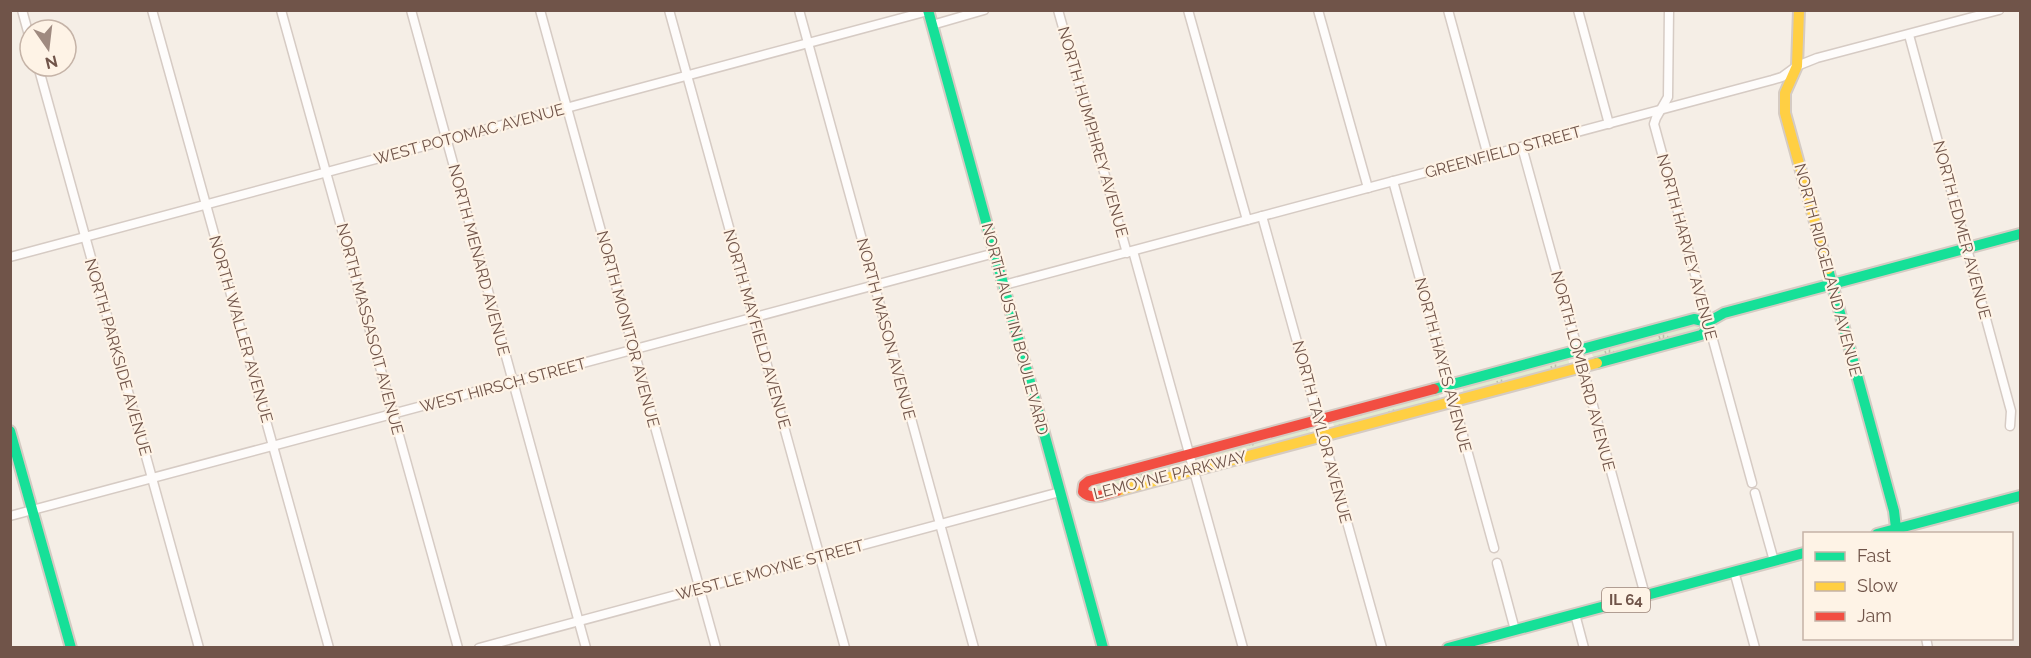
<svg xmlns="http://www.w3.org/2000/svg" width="2031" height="658" font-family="Raleway,sans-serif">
  <defs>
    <pattern id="grass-tufts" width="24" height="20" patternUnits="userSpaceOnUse" patternTransform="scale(1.5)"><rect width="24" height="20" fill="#e2ead1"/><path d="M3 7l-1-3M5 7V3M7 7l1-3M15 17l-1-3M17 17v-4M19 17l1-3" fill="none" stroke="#bcc0ac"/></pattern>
  </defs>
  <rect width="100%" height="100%" fill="#f5eee6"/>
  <g fill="url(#grass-tufts)">
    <polygon points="1697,323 1699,332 1594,360 1591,351"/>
    <polygon points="1568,358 1570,367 1464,395 1462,386"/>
    <polygon points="1438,392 1441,401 1335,429 1332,420"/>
    <polygon points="1309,427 1311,436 1205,464 1203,455"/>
    <polygon points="1179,462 1182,470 1093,494 1089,490 1091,485"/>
  </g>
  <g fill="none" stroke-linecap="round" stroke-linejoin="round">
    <g stroke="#d6cbc4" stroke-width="11">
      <g id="street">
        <polyline points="22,10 30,39"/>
        <polyline points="152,10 329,648"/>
        <polyline points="281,10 458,648"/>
        <polyline points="411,10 586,648"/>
        <polyline points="540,10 716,648"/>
        <polyline points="669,10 845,648"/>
        <polyline points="799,10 974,648"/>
        <polyline points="1058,10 1127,253"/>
        <polyline points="1188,10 1247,220"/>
        <polyline points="1318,10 1368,188"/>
        <polyline points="1448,10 1488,156"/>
        <polyline points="1578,10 1609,124"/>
        <polyline points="1669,10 1668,97 1656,118 1654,124 1752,483"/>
        <polyline points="932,25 984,10"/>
        <polyline points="1909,35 2011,411 2010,426"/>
        <polyline points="38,66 199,648"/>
        <polyline points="1522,147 1645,595"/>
        <polyline points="1393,181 1494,548"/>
        <polyline points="1262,216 1382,648"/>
        <polyline points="1133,251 1243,648"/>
        <polyline points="10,257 928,11"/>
        <polyline points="1004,285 1772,80 1782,77 1797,66 1817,58 1999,10"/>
        <polyline points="1755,493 1774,561"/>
        <polyline points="10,516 995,253"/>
        <polyline points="1497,563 1515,630"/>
        <polyline points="1734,571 1755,648"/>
        <polyline points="1575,614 1584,648"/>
        <polyline points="1926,638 1928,648"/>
        <polyline points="479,648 1060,492"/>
      </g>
    </g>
    <g stroke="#d5cbc3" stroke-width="14">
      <g id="fast">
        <polyline points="928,10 1103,648"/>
        <polyline points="1828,269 1894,511 1896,528"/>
        <polyline points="1597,363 1701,335 1707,330 1708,322 1724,313 2020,234"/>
        <polyline points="1434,389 1694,319 1708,322"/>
        <polyline points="10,431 71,648"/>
        <polyline points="1877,534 2020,496"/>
        <polyline points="1448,648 1804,553"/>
      </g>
    </g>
    <g stroke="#d5cbc3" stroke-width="14">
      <g id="slow">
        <polyline points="1799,10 1797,66 1785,93 1785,113 1828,269"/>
        <polyline points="1117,491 1597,363"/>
      </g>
    </g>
    <g stroke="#d5cbc3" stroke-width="14">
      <path id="jam" d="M1117 491C1106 494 1092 501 1083 492L1084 485 1089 481 1434 389"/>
    </g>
    <use href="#street" stroke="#fefcfb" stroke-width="8"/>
    <use href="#fast" stroke="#16e098" stroke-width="10"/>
    <use href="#slow" stroke="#ffcf43" stroke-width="10"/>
    <use href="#jam" stroke="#f24e42" stroke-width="10"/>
  </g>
  <g text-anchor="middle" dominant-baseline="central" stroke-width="4.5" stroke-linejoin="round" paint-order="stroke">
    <rect fill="#fef3e6" stroke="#9b8478" stroke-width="1.5" x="1602" y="588" width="48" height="24" rx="4.5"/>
    <g font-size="15" font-weight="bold" fill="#705449">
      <text x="1626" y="600">IL 64</text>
    </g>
    <g font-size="16" fill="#705449" stroke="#fef3e6">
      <text transform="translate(1093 132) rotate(74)">NORTH HUMPHREY AVENUE</text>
      <text transform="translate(469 134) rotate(-15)">WEST POTOMAC AVENUE</text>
      <text transform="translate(1503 152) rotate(-15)">GREENFIELD STREET</text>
      <text transform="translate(1962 230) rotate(75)">NORTH EDMER AVENUE</text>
      <text transform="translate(1687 247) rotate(75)">NORTH HARVEY AVENUE</text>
      <text transform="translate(479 260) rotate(75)">NORTH MENARD AVENUE</text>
      <text transform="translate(1828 270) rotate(75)">NORTH RIDGELAND AVENUE</text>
      <text transform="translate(241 329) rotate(74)">NORTH WALLER AVENUE</text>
      <text transform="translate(370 329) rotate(75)">NORTH MASSASOIT AVENUE</text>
      <text transform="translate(628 329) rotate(75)">NORTH MONITOR AVENUE</text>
      <text transform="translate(757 329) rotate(74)">NORTH MAYFIELD AVENUE</text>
      <text transform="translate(886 329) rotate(75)">NORTH MASON AVENUE</text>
      <text transform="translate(1015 329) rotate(75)">NORTH AUSTIN BOULEVARD</text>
      <text transform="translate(118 357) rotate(74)">NORTH PARKSIDE AVENUE</text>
      <text transform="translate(1443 365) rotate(75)">NORTH HAYES AVENUE</text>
      <text transform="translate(1583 371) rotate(75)">NORTH LOMBARD AVENUE</text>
      <text transform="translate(503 385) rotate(-15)">WEST HIRSCH STREET</text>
      <text transform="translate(1322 432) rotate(75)">NORTH TAYLOR AVENUE</text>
      <text transform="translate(1170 475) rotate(-14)">LEMOYNE PARKWAY</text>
      <text transform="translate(770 570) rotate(-15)">WEST LE MOYNE STREET</text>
    </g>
  </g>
  <rect width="2031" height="658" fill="none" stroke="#705449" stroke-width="24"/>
  <rect x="1803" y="532" width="210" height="108" fill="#fef3e6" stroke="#c5b3a7" stroke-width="1.5"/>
  <rect x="1815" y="552" width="30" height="9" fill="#16e098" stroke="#c5b3a7" stroke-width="1.5"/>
  <text x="1857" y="562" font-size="18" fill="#705449">Fast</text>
  <rect x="1815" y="582" width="30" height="9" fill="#ffcf43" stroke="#c5b3a7" stroke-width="1.5"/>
  <text x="1857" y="592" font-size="18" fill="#705449">Slow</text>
  <rect x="1815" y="612" width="30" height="9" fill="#f24e42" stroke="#c5b3a7" stroke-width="1.5"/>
  <text x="1857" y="622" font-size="18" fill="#705449">Jam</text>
  <g transform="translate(48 48) rotate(166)"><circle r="28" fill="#fef3e6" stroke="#c5b3a7" stroke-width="1.5"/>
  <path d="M0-4.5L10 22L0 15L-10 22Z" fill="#9f8a80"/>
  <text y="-9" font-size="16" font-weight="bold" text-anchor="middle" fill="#705449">N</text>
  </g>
</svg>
